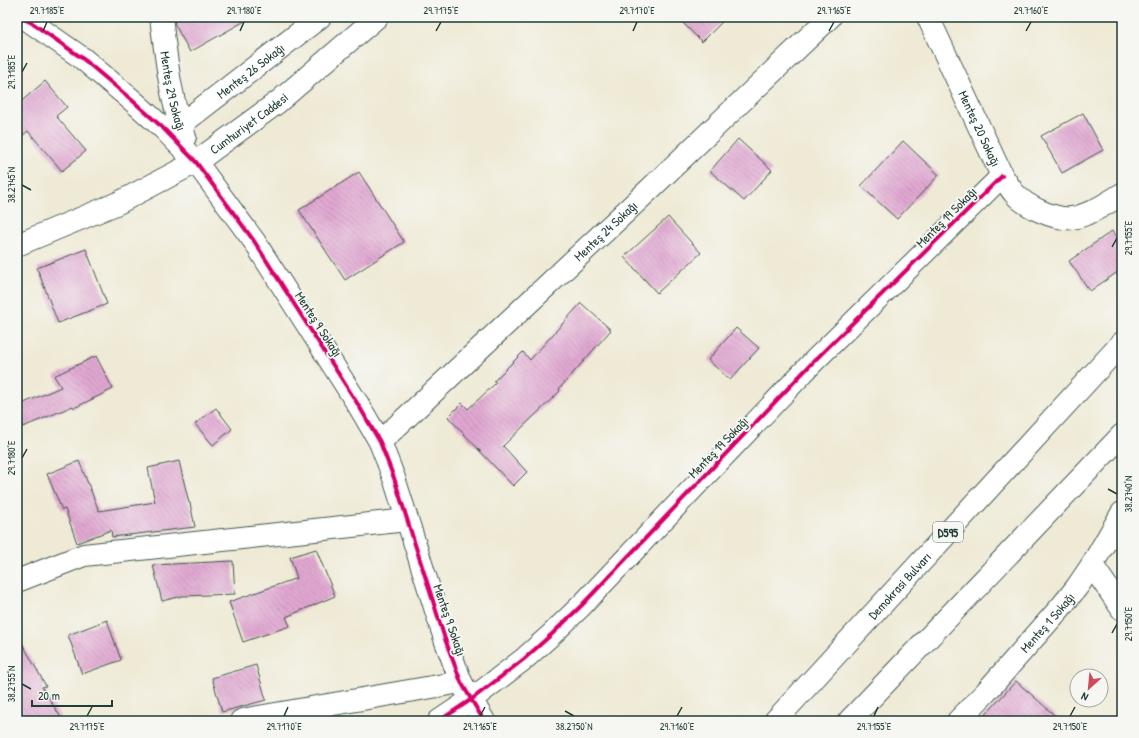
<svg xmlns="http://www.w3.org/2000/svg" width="1139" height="738" font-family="'Patrick Hand',sans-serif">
  <defs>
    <pattern id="building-back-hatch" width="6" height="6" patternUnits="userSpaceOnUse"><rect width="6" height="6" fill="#e1a8d2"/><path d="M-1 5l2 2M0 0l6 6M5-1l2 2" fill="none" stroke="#b68aab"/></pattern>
  </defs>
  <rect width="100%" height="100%" fill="#f6f6f2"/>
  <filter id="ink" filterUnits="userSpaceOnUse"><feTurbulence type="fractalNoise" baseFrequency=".025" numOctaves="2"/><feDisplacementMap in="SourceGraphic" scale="8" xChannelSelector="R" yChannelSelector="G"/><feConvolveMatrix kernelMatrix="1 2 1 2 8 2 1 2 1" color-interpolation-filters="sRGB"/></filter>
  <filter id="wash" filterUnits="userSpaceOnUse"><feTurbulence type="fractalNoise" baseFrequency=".012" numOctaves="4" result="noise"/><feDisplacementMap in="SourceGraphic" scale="16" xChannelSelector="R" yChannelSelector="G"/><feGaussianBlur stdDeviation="0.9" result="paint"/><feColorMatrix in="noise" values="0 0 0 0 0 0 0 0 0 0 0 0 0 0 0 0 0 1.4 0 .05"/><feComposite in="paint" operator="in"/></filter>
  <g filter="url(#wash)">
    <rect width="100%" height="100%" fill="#efead5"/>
    <g id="blocks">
      <g fill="url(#building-back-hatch)">
        <polygon points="174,17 252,17 190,52 175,25"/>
        <polygon points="677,17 727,17 702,42"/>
        <polygon points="45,81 67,107 56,116 86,151 62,171 28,131 17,140 17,105"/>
        <polygon points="1083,113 1103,150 1062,173 1041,136"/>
        <polygon points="738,139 772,170 744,201 710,171"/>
        <polygon points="903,141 939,175 897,219 861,186"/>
        <polygon points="359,172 404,242 345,280 299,210"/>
        <polygon points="668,217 701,253 657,293 624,257"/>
        <polygon points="1112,231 1122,246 1122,269 1090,291 1069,261"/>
        <polygon points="86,249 107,304 58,323 37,268"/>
        <polygon points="581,303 611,330 559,389 560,391 503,446 527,472 513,486 448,417 462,403 468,409 496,383 494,381 523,352 530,360"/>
        <polygon points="736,328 759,348 730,380 708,360"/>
        <polygon points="96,356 113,389 74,408 73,406 23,427 17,413 17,406 61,387 54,376"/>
        <polygon points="216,408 232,429 213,445 195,424"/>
        <polygon points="79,461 99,511 155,502 148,468 179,461 189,503 190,503 195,527 112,537 111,530 77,543 65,509 62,510 47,474"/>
        <polygon points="316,549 335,596 286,617 290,626 243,642 229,602 297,578 290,557"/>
        <polygon points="233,561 235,594 182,596 162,601 153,565"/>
        <polygon points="107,620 121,660 82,674 68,635"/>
        <polygon points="17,634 46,686 42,687 63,721 17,721"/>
        <polygon points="256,665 266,700 222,712 212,678"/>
        <polygon points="1016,681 1061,721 980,721"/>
      </g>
    </g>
  </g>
  <g filter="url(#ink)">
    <use href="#blocks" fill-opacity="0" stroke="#3e574c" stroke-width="1"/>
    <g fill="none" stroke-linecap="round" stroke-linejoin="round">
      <g stroke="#3e574c" stroke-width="24">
        <g id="street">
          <polyline points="20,17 32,23 82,58 133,101 163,128 196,162 254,241 359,406 380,442 394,478 445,639 461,682 484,721"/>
          <path id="s1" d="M161 17C166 56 170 100 185 137"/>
          <path id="s2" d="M928 17 1002 176C1006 181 1010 188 1014 193 1026 207 1055 220 1072 218 1090 215 1107 203 1122 194"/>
          <path id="s3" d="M180 125 320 17"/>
          <path id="s4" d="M380 442 651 188 830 17"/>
          <polyline points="1092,565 1122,609"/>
          <polyline points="17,581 84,555 407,520"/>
          <polyline points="241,721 247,719 461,682"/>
          <polyline points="439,721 472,699 524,659 552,634 582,605 814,361 1002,176"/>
          <path id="s5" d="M958 721 986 692 1061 607 1077 587 1092 565 1122 513"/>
        </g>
      </g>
      <g stroke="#3e574c" stroke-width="24">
        <g id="secondary">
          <path id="s6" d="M17 245 118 203 196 162 278 102 377 17"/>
        </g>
      </g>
      <g stroke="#3e574c" stroke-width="24">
        <g id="highway">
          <path id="s7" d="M775 721 1122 343"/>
          <polyline points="849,721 1122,435"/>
        </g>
      </g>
      <use href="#street" stroke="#fff" stroke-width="22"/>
      <use href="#secondary" stroke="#fff" stroke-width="22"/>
      <use href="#highway" stroke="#fff" stroke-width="22"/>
      <g stroke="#f6f6f2" stroke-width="6">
        <g id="cycleway">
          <polyline points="20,17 32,23 82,58 133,101 163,128 196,162 254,241 359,406 380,442 394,478 445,639 461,682 484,721"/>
          <polyline points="439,721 472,699 524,659 552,634 582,605 814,361 1002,176"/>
        </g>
      </g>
      <use href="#cycleway" stroke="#d6006c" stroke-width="4"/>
    </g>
  </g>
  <path fill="none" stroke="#1f3d34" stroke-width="1.5" d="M43 31 47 22M240 31 244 22M436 31 441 22M633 31 637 22M829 31 834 22M1026 31 1031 22M22 72 27 63M22 185 31 190M1112 247 1117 238M22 458 27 449M1108 489 1117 494M1112 633 1117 624M22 684 31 689M565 711 574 716M87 716 92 707M284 716 288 707M480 716 485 707M677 716 682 707M874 716 878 707M1070 716 1075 707"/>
  <g text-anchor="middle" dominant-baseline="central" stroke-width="4" stroke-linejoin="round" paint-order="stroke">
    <rect fill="#f6f6f2" stroke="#60746d" stroke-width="1" x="933" y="522" width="30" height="20" rx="3"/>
    <g font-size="12" font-weight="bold" fill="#1f3d34">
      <text x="948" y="532">D595</text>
    </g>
    <g font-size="13" fill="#1f3d34" stroke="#f6f6f2">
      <text stroke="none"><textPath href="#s3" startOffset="89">Menteş 26 Sokağı</textPath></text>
      <text stroke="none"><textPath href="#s1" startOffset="75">Menteş 29 Sokağı</textPath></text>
      <text stroke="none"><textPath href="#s6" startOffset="263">Cumhuriyet Caddesi</textPath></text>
      <text stroke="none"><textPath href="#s2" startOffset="123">Menteş 20 Sokağı</textPath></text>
      <text transform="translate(946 217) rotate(-45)">Menteş 19 Sokağı</text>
      <text stroke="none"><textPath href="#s4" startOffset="309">Menteş 24 Sokağı</textPath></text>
      <text transform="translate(319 324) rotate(57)">Menteş 9 Sokağı</text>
      <text transform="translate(718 447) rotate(-46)">Menteş 19 Sokağı</text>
      <text stroke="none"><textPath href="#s7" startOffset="184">Demokrasi Bulvarı</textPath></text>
      <text transform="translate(450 620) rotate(71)">Menteş 9 Sokağı</text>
      <text stroke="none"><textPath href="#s5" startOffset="133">Menteş 1 Sokağı</textPath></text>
    </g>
  </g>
  <rect width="1139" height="738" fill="none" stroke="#f6f6f2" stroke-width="44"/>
  <g transform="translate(1089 688) rotate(207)"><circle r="19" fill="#f6f6f2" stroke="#a0aca6"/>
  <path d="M0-3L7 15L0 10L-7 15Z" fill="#d1495b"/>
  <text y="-6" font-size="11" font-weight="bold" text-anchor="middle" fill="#1f3d34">N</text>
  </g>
  <path d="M32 700v6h80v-6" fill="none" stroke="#1f3d34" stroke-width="2"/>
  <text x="38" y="700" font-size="12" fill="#1f3d34" stroke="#f6f6f2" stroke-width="3" paint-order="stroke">20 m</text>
  <rect x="22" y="22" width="1095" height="694" fill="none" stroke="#1f3d34" stroke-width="1.5"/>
  <g font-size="10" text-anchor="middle" fill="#1f3d34">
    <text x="47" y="14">29.7185°E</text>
    <text x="244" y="14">29.7180°E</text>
    <text x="441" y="14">29.7175°E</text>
    <text x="637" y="14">29.7170°E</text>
    <text x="834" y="14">29.7165°E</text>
    <text x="1031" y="14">29.7160°E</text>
    <text transform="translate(11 72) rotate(-90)" y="4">29.7185°E</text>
    <text transform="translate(11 185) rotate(-90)" y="4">38.2745°N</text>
    <text transform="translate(1128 238) rotate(-90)" y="4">29.7155°E</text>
    <text transform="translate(11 458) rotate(-90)" y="4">29.7180°E</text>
    <text transform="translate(1128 494) rotate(-90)" y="4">38.2740°N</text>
    <text transform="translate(1128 624) rotate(-90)" y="4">29.7150°E</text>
    <text transform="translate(11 684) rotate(-90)" y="4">38.2755°N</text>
    <text x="87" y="730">29.7175°E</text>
    <text x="284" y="730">29.7170°E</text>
    <text x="480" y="730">29.7165°E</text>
    <text x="574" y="730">38.2750°N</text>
    <text x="677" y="730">29.7160°E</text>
    <text x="874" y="730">29.7155°E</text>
    <text x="1070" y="730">29.7150°E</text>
  </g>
</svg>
